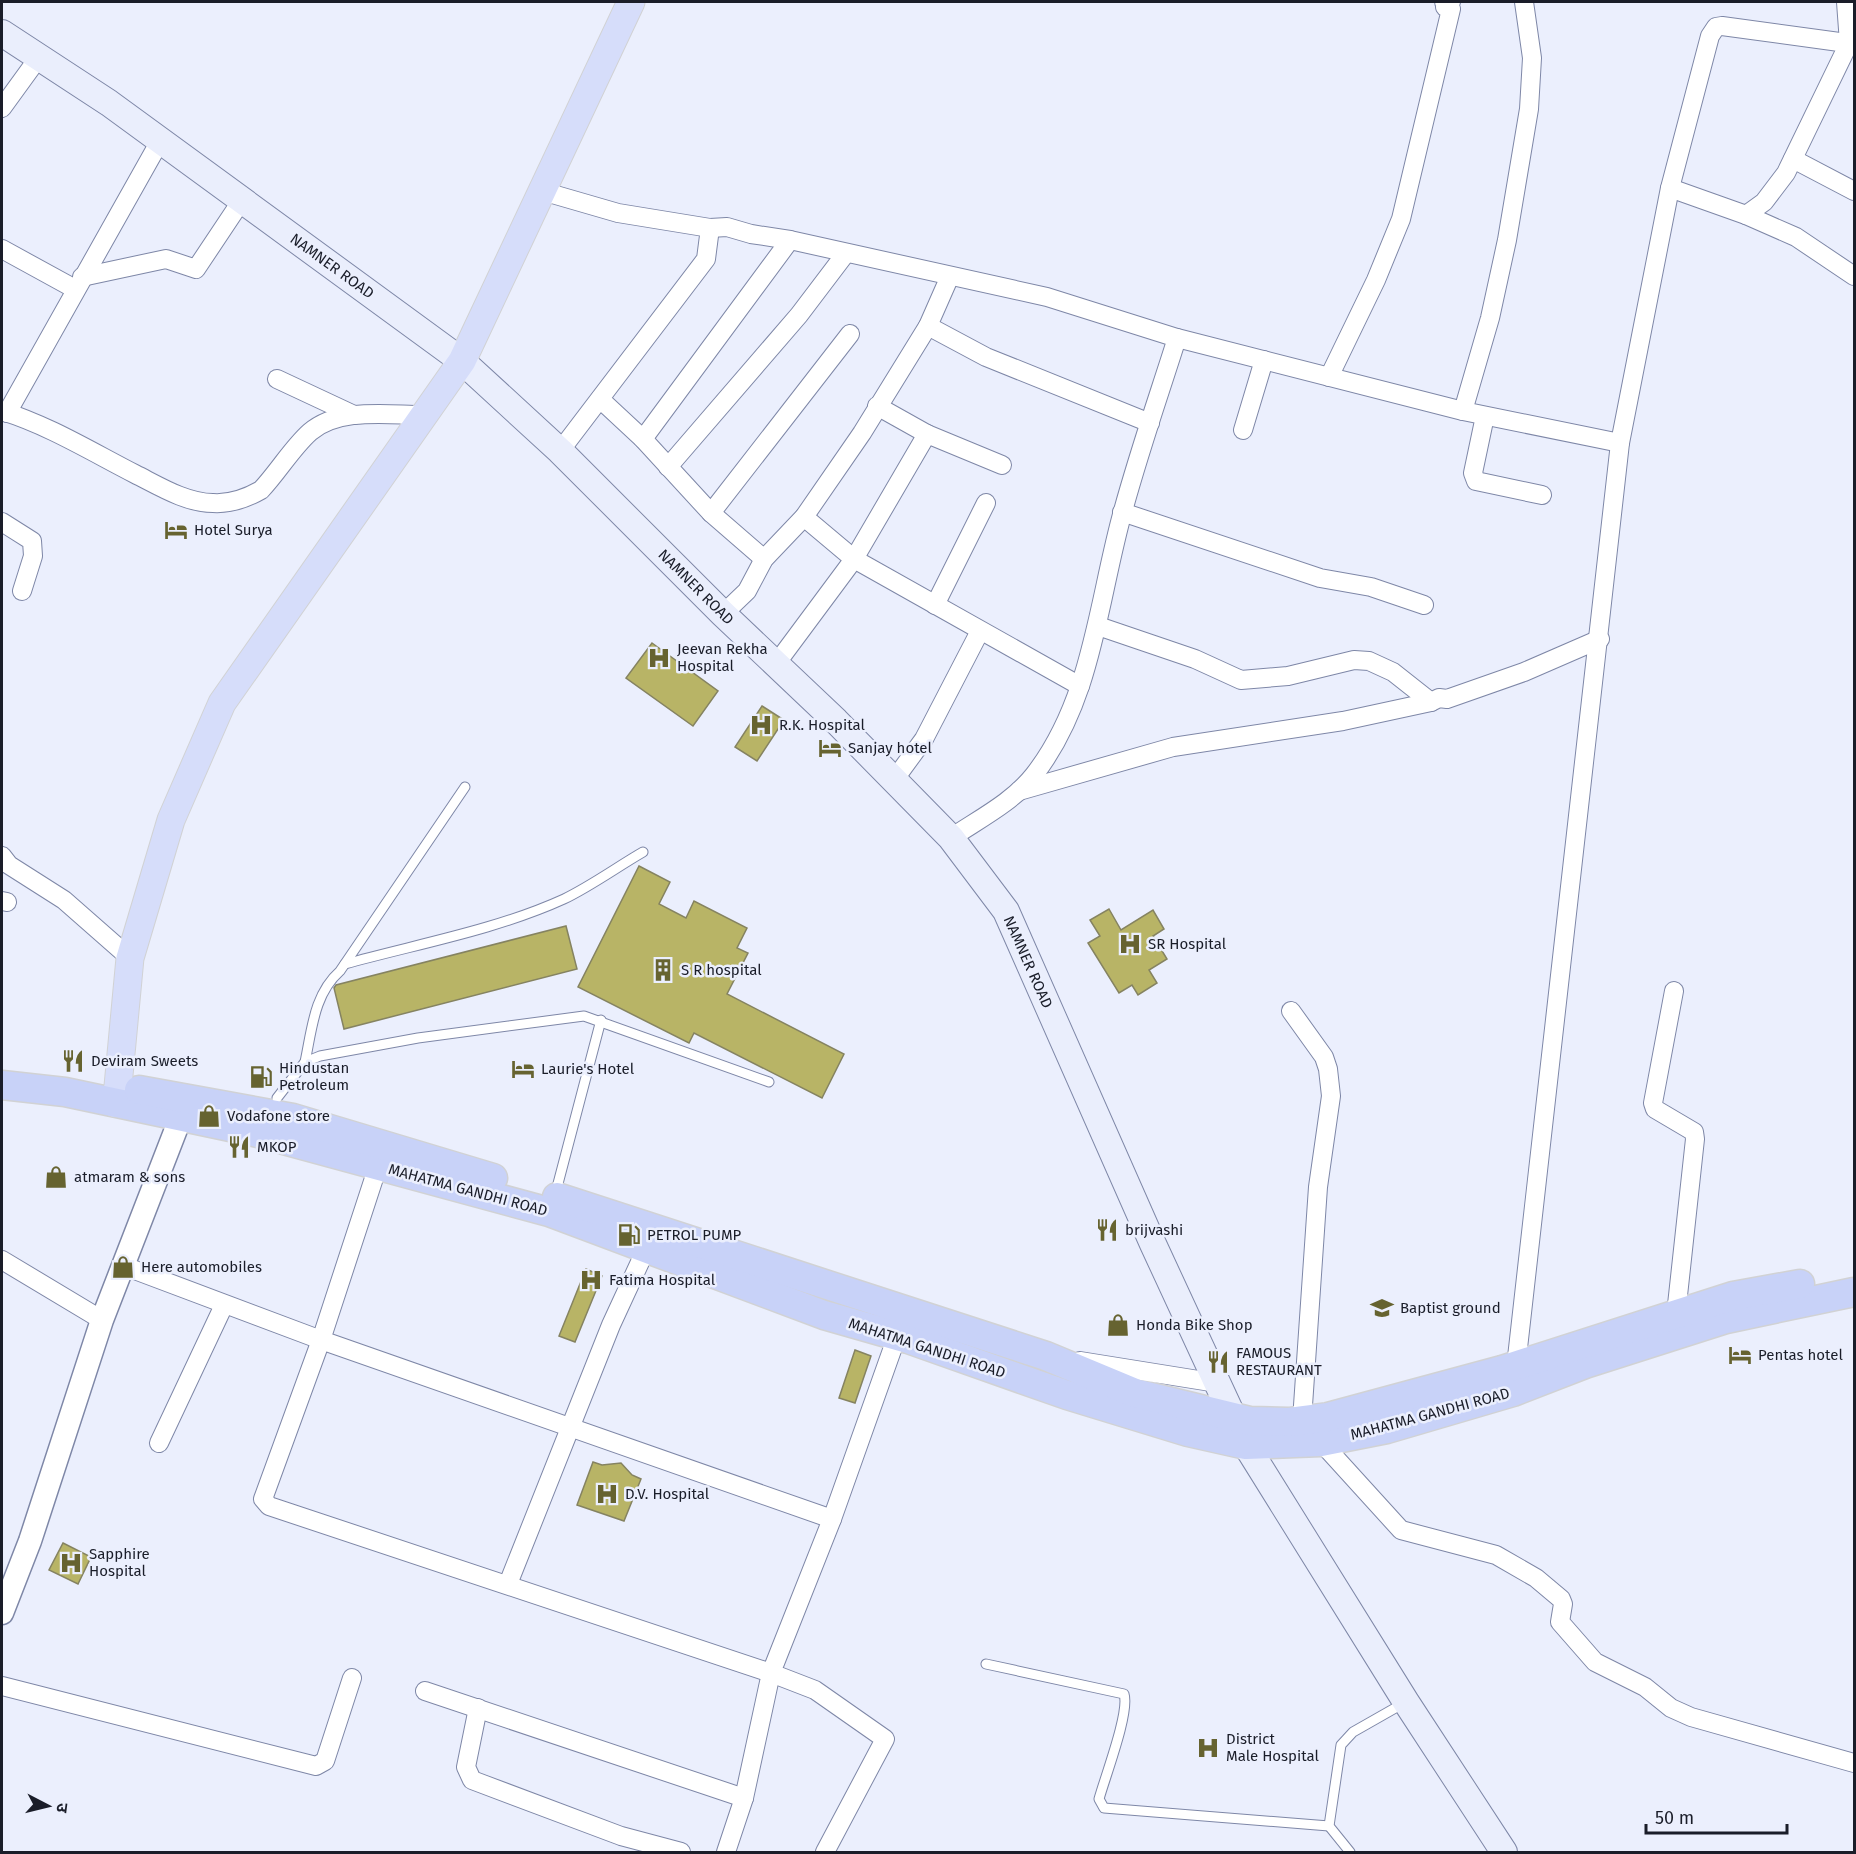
<svg xmlns="http://www.w3.org/2000/svg" width="1856" height="1854" font-family="'Fira Sans','Noto Sans Devanagari',sans-serif">
  <rect width="100%" height="100%" fill="#ebeffd"/>
  <g fill="#b8b466" stroke="#858361" stroke-width="1.5">
    <polygon points="652,643 718,691 693,726 626,678"/>
    <polygon points="762,706 784,720 757,761 735,747"/>
    <polygon points="639,866 670,882 659,904 686,918 694,901 747,928 737,948 748,953 727,994 844,1054 822,1098 694,1033 689,1043 578,987"/>
    <polygon points="1109,909 1121,930 1153,910 1164,929 1153,936 1167,959 1149,970 1157,983 1138,995 1132,985 1119,993 1088,943 1100,936 1090,920"/>
    <polygon points="566,926 577,969 344,1029 334,988 336,985"/>
    <polygon points="586,1269 602,1276 575,1342 559,1336"/>
    <polygon points="855,1350 871,1356 855,1403 839,1398"/>
    <polygon points="593,1462 602,1465 621,1463 632,1475 641,1479 624,1521 577,1505"/>
    <polygon points="63,1543 91,1557 78,1584 49,1570"/>
  </g>
  <g fill="none" stroke-linecap="round" stroke-linejoin="round">
    <g stroke="#7e87a7" stroke-width="11">
      <g id="service">
        <path d="M345 964C417 944 496 930 564 899 591 886 617 867 643 852"/>
        <path d="M305 1062C312 1029 314 994 340 971L465 787"/>
        <polyline points="277,1098 305,1062 320,1056 418,1038 584,1016 769,1082"/>
        <polyline points="555,1195 601,1020"/>
        <path d="M986 1664 1124 1694C1130 1712 1105 1777 1099 1799L1104 1808 1329 1826"/>
        <polyline points="1350,1852 1329,1826 1341,1745 1353,1732 1404,1703"/>
      </g>
    </g>
    <g stroke="#7e87a7" stroke-width="20">
      <g id="minor">
        <polyline points="2,108 39,57"/>
        <polyline points="1793,159 1854,191"/>
        <polyline points="1670,188 1710,36 1716,27 1722,26 1854,44"/>
        <polyline points="542,191 618,213 710,228 727,227 751,234 790,240 1047,297 1177,338 1463,411 1620,443"/>
        <polyline points="1746,215 1796,237 1854,276"/>
        <polyline points="2,249 75,289"/>
        <polyline points="82,277 166,259 196,269 242,200"/>
        <polyline points="928,326 986,357 1150,423"/>
        <polyline points="1329,377 1376,280 1401,219 1451,9 1445,7 1451,2 1444,2"/>
        <polyline points="277,379 354,415"/>
        <polyline points="600,399 643,439 711,513 764,559"/>
        <polyline points="877,406 927,434 1002,465"/>
        <path d="M2 411C48 425 92 452 135 474 159 486 186 503 213 503 229 504 247 498 261 490 278 472 292 448 310 432 339 407 388 415 424 415"/>
        <polyline points="1463,411 1490,318 1507,240 1529,109 1532,58 1524,2"/>
        <polyline points="7,413 160,141"/>
        <polyline points="1485,416 1473,473 1476,481 1542,495"/>
        <polyline points="1243,430 1264,360"/>
        <polyline points="643,439 790,240"/>
        <polyline points="560,451 706,259 710,228"/>
        <polyline points="668,467 799,315 846,253"/>
        <polyline points="1122,512 1320,578 1371,587 1424,605"/>
        <polyline points="711,513 850,334"/>
        <polyline points="804,517 854,559 1080,686"/>
        <polyline points="2,522 32,541 33,556 22,591"/>
        <polyline points="935,605 986,503"/>
        <polyline points="723,614 747,591 764,559 804,517 862,433 928,326 950,276"/>
        <polyline points="1098,626 1195,659 1241,680 1288,676 1354,660 1369,661 1393,672 1431,702"/>
        <polyline points="776,664 854,559 927,434"/>
        <polyline points="894,780 924,739 980,631"/>
        <polyline points="1019,791 1173,747 1343,721 1431,702 1439,698 1447,699 1524,672 1600,639"/>
        <path d="M951 838C979 819 1013 802 1034 775 1093 699 1098 600 1123 511 1139 452 1159 395 1177 338"/>
        <polyline points="2,856 9,865 64,900 130,958"/>
        <polyline points="2,901 7,902"/>
        <polyline points="1674,991 1653,1103 1655,1109 1694,1132 1695,1139 1676,1314"/>
        <polyline points="1291,1011 1324,1057 1328,1069 1331,1096 1318,1187 1302,1420"/>
        <polyline points="378,1166 321,1340 263,1499 269,1506 771,1673 744,1798 726,1852"/>
        <polyline points="2,1260 102,1320"/>
        <polyline points="124,1266 321,1340 832,1519"/>
        <polyline points="1080,1361 1217,1383"/>
        <polyline points="1516,1366 1620,443 1670,188 1746,215 1764,202 1786,173 1849,43 1846,2"/>
        <polyline points="1321,1442 1401,1530 1496,1555 1536,1578 1561,1599 1563,1604 1560,1622 1595,1662 1645,1687 1671,1708 1691,1717 1854,1763"/>
        <polyline points="159,1443 224,1305"/>
        <polyline points="508,1584 611,1325 647,1247"/>
        <polyline points="2,1686 316,1766 325,1761 352,1678"/>
        <polyline points="425,1691 744,1798"/>
        <polyline points="478,1708 466,1767 472,1780 621,1836 681,1852"/>
        <polyline points="825,1852 885,1739 815,1690 771,1673 832,1519 897,1336"/>
      </g>
    </g>
    <g stroke="#7e87a7" stroke-width="25">
      <polyline id="tertiary" points="2,1613 30,1541 102,1320 180,1119 185,1100"/>
    </g>
    <g stroke="#7e87a7" stroke-width="28">
      <polyline id="secondary" points="2,33 109,103 462,361 560,451 723,614 836,721 951,838 1006,911 1153,1244 1246,1445 1406,1702 1504,1852"/>
    </g>
    <g stroke="#d1d2d4" stroke-width="29">
      <polyline id="primary" points="114,1103 118,1086 130,958 171,820 222,703 462,361 631,2"/>
    </g>
    <g stroke="#d1d2d4" stroke-width="31">
      <g id="trunk">
        <polyline points="2,1085 65,1092 254,1132 549,1212 824,1315 908,1339 1067,1395 1188,1432 1246,1445 1321,1442 1387,1429 1513,1392 1585,1364 1726,1319 1854,1292"/>
        <polyline points="139,1090 293,1118 493,1178"/>
        <polyline points="557,1197 1046,1356 1135,1393 1250,1421 1289,1422 1328,1417 1502,1370 1733,1296 1800,1284"/>
      </g>
    </g>
    <use href="#service" stroke="#fff" stroke-width="9"/>
    <use href="#minor" stroke="#fff" stroke-width="18"/>
    <use href="#tertiary" stroke="#fff" stroke-width="22"/>
    <use href="#secondary" stroke="#eaeefc" stroke-width="26"/>
    <use href="#primary" stroke="#d6ddfa" stroke-width="27"/>
    <use href="#trunk" stroke="#c8d2f8" stroke-width="28"/>
  </g>
  <defs>
    <g id="hotel-bare" transform="scale(1.8)"><path d="M-6-4.5h1.5V1H6V5H4.5V3h-9V5H-6ZM-4 0a1.8 1.8 0 1 1 3.6 0ZM.5 0V-2.5h3Q6-2.5 6 0Z" fill="#666330" stroke="#ebeffd" stroke-width="2.5" paint-order="stroke"/></g>
    <g id="hospital-bare" transform="scale(1.8)"><path d="M-5-5h3v3.5h4V-5h3V5h-3V1.5h-4V5h-3Z" fill="#666330" stroke="#ebeffd" stroke-width="2.5" paint-order="stroke"/></g>
    <g id="building-bare" transform="scale(1.8)"><path d="M-4-6H4V6H1V3H-1V6H-4ZM-2.5-4.3h1.7v1.8h-1.7ZM.8-4.3h1.7v1.8H.8ZM-2.5-1h1.7V.8h-1.7ZM.8-1h1.7V.8H.8Z" fill="#666330" stroke="#ebeffd" stroke-width="2.5" paint-order="stroke"/></g>
    <g id="restaurant-bare" transform="scale(1.8)"><path d="M-5-6h1v4h1v-4h1v4h1v-4h1v5L-1.5 .5V6h-2V.5L-5-1ZM5-6V6H3V1.5H1.5Q1.5-4 5-6Z" fill="#666330" stroke="#ebeffd" stroke-width="2.5" paint-order="stroke"/></g>
    <g id="fuel-bare" transform="scale(1.8)"><path d="M-5.5-6h7V0h2V4h1.3V-2.5L3-4.5l.8-.8L6-3V5H2.5V1h-1V6h-7ZM-4.2-4.7v3.2H.2V-4.7Z" fill="#666330" stroke="#ebeffd" stroke-width="2.5" paint-order="stroke"/></g>
    <g id="shop-bare" transform="scale(1.8)"><path d="M-5-2.5h2.3a2.7 3.5 0 0 1 5.4 0H5L5.5 6h-11ZM-1.5-2.5h3a1.5 2.3 0 0 0-3 0Z" fill="#666330" stroke="#ebeffd" stroke-width="2.5" paint-order="stroke"/></g>
    <g id="school-bare" transform="scale(1.8)"><path d="M0-5L7-2L0 1L-7-2ZM-4 1L0 2.5L4 1V4Q0 6-4 4Z" fill="#666330" stroke="#ebeffd" stroke-width="2.5" paint-order="stroke"/></g>
  </defs>
  <g fill-rule="evenodd">
    <use href="#hotel-bare" x="176" y="530"/>
    <use href="#hospital-bare" x="659" y="658"/>
    <use href="#hospital-bare" x="761" y="725"/>
    <use href="#hotel-bare" x="830" y="748"/>
    <use href="#hospital-bare" x="1130" y="944"/>
    <use href="#building-bare" x="663" y="970"/>
    <use href="#restaurant-bare" x="73" y="1061"/>
    <use href="#hotel-bare" x="523" y="1069"/>
    <use href="#fuel-bare" x="261" y="1077"/>
    <use href="#shop-bare" x="209" y="1116"/>
    <use href="#restaurant-bare" x="239" y="1147"/>
    <use href="#shop-bare" x="56" y="1177"/>
    <use href="#restaurant-bare" x="1107" y="1230"/>
    <use href="#fuel-bare" x="629" y="1235"/>
    <use href="#shop-bare" x="123" y="1267"/>
    <use href="#hospital-bare" x="591" y="1280"/>
    <use href="#school-bare" x="1382" y="1308"/>
    <use href="#shop-bare" x="1118" y="1325"/>
    <use href="#hotel-bare" x="1740" y="1355"/>
    <use href="#restaurant-bare" x="1218" y="1362"/>
    <use href="#hospital-bare" x="607" y="1494"/>
    <use href="#hospital-bare" x="71" y="1563"/>
    <use href="#hospital-bare" x="1208" y="1748"/>
  </g>
  <g text-anchor="middle" dominant-baseline="central" stroke-width="5" stroke-linejoin="round" paint-order="stroke">
    <g font-size="15" fill="#1a1d29" stroke="#ebeffd">
      <text transform="translate(332 266) rotate(36)">NAMNER ROAD</text>
      <text transform="translate(696 587) rotate(45)">NAMNER ROAD</text>
      <text transform="translate(1028 962) rotate(66)">NAMNER ROAD</text>
      <text transform="translate(468 1190) rotate(15)">MAHATMA GANDHI ROAD</text>
      <text transform="translate(927 1348) rotate(18)">MAHATMA GANDHI ROAD</text>
      <text transform="translate(1430 1414) rotate(-15)">MAHATMA GANDHI ROAD</text>
    </g>
    <g font-size="15" fill="#1a1d29" stroke="#ebeffd" text-anchor="start">
      <text x="194" y="530">Hotel Surya</text>
      <text x="677" y="649">Jeevan Rekha<tspan x="677" dy="17">Hospital</tspan></text>
      <text x="779" y="725">R.K. Hospital</text>
      <text x="848" y="748">Sanjay hotel</text>
      <text x="1148" y="944">SR Hospital</text>
      <text x="681" y="970">S R hospital</text>
      <text x="91" y="1061">Deviram Sweets</text>
      <text x="279" y="1068">Hindustan<tspan x="279" dy="17">Petroleum</tspan></text>
      <text x="541" y="1069">Laurie's Hotel</text>
      <text x="227" y="1116">Vodafone store</text>
      <text x="257" y="1147">MKOP</text>
      <text x="74" y="1177">atmaram &amp; sons</text>
      <text x="1125" y="1230">brijvashi</text>
      <text x="647" y="1235">PETROL PUMP</text>
      <text x="141" y="1267">Here automobiles</text>
      <text x="609" y="1280">Fatima Hospital</text>
      <text x="1400" y="1308">Baptist ground</text>
      <text x="1136" y="1325">Honda Bike Shop</text>
      <text x="1236" y="1353">FAMOUS<tspan x="1236" dy="17">RESTAURANT</tspan></text>
      <text x="1758" y="1355">Pentas hotel</text>
      <text x="625" y="1494">D.V. Hospital</text>
      <text x="89" y="1554">Sapphire<tspan x="89" dy="17">Hospital</tspan></text>
      <text x="1226" y="1739">District<tspan x="1226" dy="17">Male Hospital</tspan></text>
    </g>
  </g>
  <rect width="1856" height="1854" fill="none" stroke="#1a1d29" stroke-width="6"/>
  <g transform="translate(48 1806) rotate(97)" stroke="#ebeffd" stroke-width="4.5" paint-order="stroke">
  <path d="M0-4.5L10 22L0 15L-10 22Z" fill="#1a1d29"/>
  <text y="-9" font-size="16" font-weight="bold" text-anchor="middle" fill="#1a1d29">उ</text>
  </g>
  <path d="M1646 1824v9h141v-9" fill="none" stroke="#1a1d29" stroke-width="3"/>
  <text x="1655" y="1824" font-size="18" fill="#1a1d29" stroke="#ebeffd" stroke-width="4.5" paint-order="stroke">50 m</text>
</svg>
